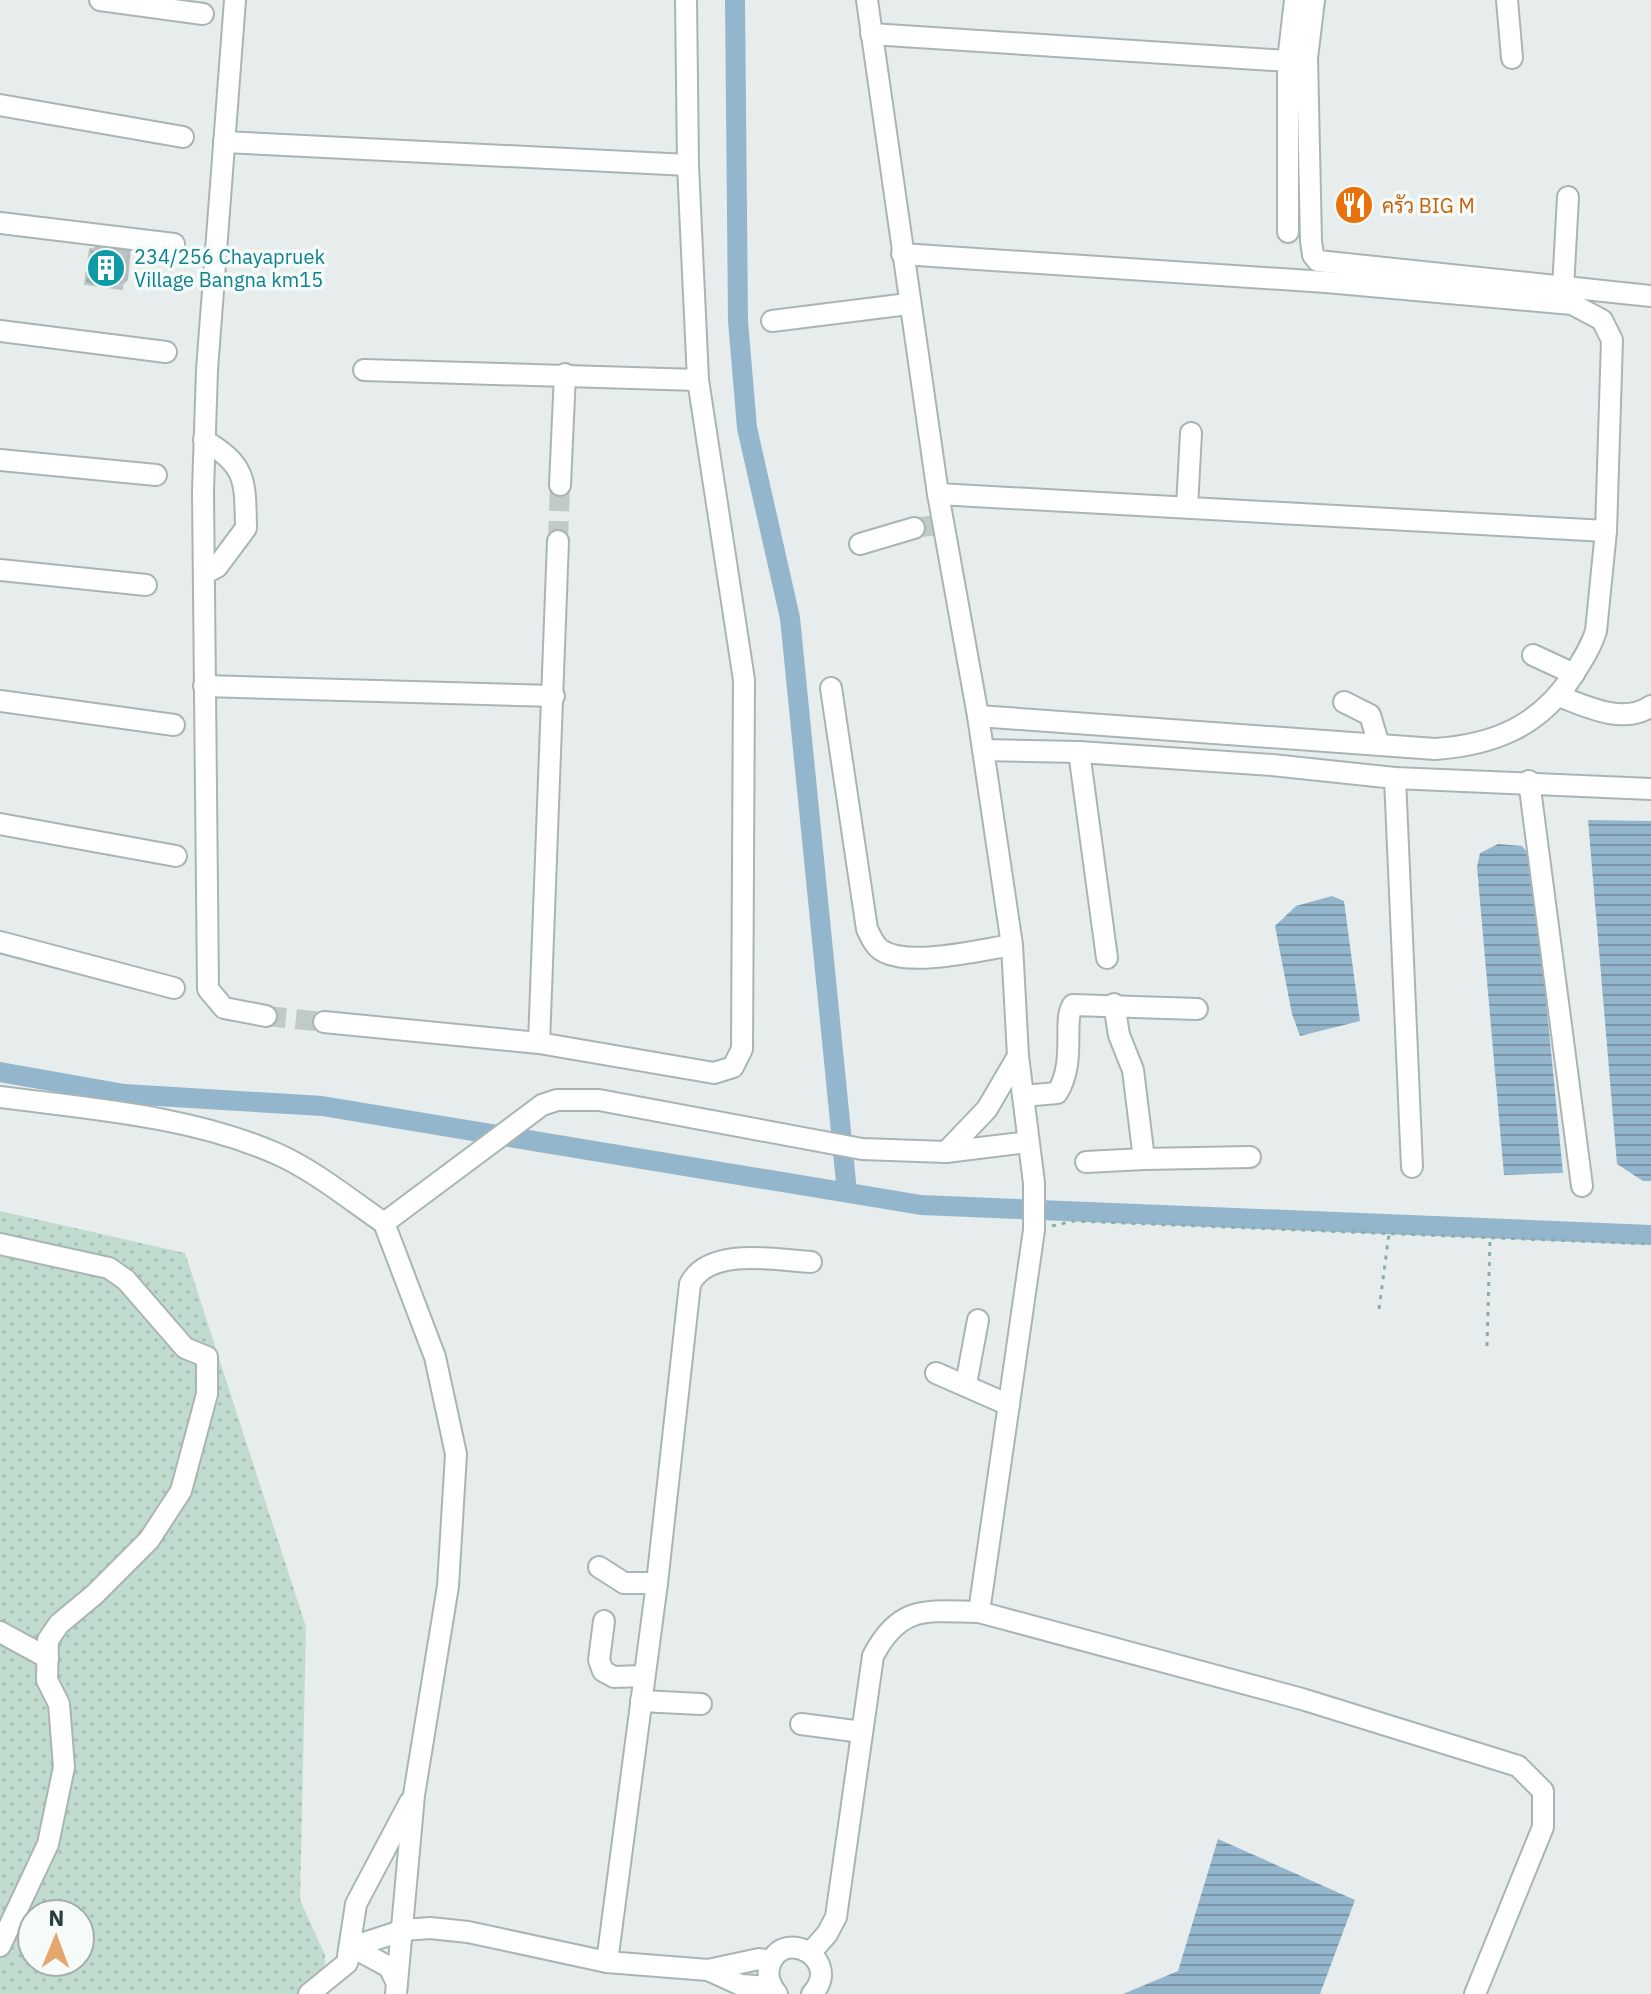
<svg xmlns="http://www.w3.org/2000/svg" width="1651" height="1994" font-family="'IBM Plex Sans',Sarabun,sans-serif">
  <defs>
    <pattern id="grass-dots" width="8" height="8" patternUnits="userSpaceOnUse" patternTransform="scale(2)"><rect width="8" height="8" fill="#c1dccf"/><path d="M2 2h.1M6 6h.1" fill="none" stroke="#a6beb3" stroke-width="1.8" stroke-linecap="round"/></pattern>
    <pattern id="water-rules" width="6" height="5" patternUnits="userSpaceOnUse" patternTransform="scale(2)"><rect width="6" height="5" fill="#94b6cc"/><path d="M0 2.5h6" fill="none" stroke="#7995a7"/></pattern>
    <pattern id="building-cross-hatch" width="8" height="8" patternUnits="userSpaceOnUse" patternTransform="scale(2)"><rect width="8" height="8" fill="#bbc8c5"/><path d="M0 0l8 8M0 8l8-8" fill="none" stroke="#98a4a1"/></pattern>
  </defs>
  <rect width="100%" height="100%" fill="#e6edec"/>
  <path fill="url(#grass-dots)" fill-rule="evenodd" d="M0 1211 185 1253 306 1627 300 1900 325 1955 324 1994H0ZM32 1914H80V1962H32Z"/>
  <g fill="url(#water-rules)">
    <polygon points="1588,820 1651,821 1651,1181 1643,1181 1617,1164"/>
    <polygon points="1498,844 1522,846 1532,858 1563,1173 1504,1175 1477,867 1480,853"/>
    <polygon points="1332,896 1344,901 1360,1021 1300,1036 1292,1014 1275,926 1296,906"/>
    <polygon points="1218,1839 1355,1900 1320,1994 1123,1994 1178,1971"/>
  </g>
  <polygon fill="#0003" points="99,243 131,246 128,280 121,287 92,250"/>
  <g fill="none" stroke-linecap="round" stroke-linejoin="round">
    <g stroke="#94b6cc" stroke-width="20">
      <polyline points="735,0 738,321 747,428 790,618 847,1192"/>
      <polyline points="0,1072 124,1094 322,1106 921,1205 1651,1235"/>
    </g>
  </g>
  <polygon fill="url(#building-cross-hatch)" stroke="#b9c6c4" stroke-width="2" points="90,249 125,252 122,289 85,284"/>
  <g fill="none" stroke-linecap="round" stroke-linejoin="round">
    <g stroke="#c0cac9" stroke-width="20" stroke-dasharray="20 10" stroke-linecap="butt">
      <polyline points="914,528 937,525"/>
      <polyline points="558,541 560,485"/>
      <polyline points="266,1016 324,1022"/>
    </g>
    <g stroke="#a9b5b4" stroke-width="24">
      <g id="minor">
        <polyline points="100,0 203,14"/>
        <polyline points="235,0 207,370 203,491 208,989 224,1008 266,1016"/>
        <polyline points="867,0 938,494 978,716 1012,945 1018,1056 1034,1183 1034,1230 979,1612"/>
        <polyline points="1314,0 1307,58 1311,241 1313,255 1318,261 1651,296"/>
        <polyline points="1507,0 1512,58"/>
        <polyline points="871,34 1288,61 1288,232"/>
        <polyline points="1288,61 1295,0"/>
        <polyline points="0,105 183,137"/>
        <polyline points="224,142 688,165"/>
        <polyline points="0,223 174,244"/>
        <path d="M902 254 1326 282 1572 304 1602 320 1612 340 1606 531 1596 631C1591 647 1582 661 1573 675 1540 726 1494 745 1435 749L978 716"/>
        <polyline points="1563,288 1568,197"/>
        <polyline points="772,321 908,304"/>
        <polyline points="0,331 166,352"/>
        <polyline points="364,370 698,380"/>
        <polyline points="0,460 156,475"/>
        <polyline points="560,485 565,374"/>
        <polyline points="938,494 1606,531"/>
        <polyline points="1187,507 1191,433"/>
        <polyline points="860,544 914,528"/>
        <polyline points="0,570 146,585"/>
        <path d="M204 574 217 567 246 528C245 480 247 466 204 440"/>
        <polyline points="1533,655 1574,674"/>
        <polyline points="204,686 554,696"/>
        <path d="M831 688 867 929C871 937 874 945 881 950 908 968 980 950 1012 945"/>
        <path d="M1559 696C1587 707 1624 725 1651 706"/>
        <polyline points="0,701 174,725"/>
        <polyline points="1344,702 1370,715 1379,745"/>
        <polyline points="983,750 1079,752 1272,765 1395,778 1651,789"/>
        <polyline points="1079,752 1107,958"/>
        <polyline points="1395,778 1412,1167"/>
        <polyline points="1529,781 1582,1186"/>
        <polyline points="0,824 176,856"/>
        <polyline points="0,942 174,988"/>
        <polyline points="1114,1004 1119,1035 1133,1070 1144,1159 1250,1157"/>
        <polyline points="324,1022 539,1043 714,1073 733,1067 742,1049 744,680 698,380 688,165 686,0"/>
        <polyline points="539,1043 558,541"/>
        <path d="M1023 1096 1057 1093C1077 1062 1062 1019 1073 1005L1197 1009"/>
        <path d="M0 1097C92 1109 190 1116 275 1153 314 1170 349 1199 384 1223"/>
        <polyline points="946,1152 987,1109 1018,1056"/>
        <polyline points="1086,1162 1144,1159"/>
        <polyline points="0,1244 109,1268 126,1280 185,1348 207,1357 207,1394 181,1491 149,1540 94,1595 59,1624 48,1640 47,1680 59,1704 64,1767 48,1844 0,1946"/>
        <polyline points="936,1373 1009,1405"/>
        <polyline points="966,1384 978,1320"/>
        <polyline points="599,1567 624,1583 657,1583"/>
        <polyline points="604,1621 599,1660 603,1671 614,1677 642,1676"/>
        <polyline points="0,1632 48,1658"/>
        <polyline points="641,1701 701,1704"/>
        <polyline points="801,1724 862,1732"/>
        <polyline points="352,1947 389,1967 397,1983"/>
        <path d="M811 1952 827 1934 836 1917 873 1656C900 1604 927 1611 979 1612L1302 1699 1518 1766 1543 1791V1827L1475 1994"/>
        <polyline points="348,1956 356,1904 410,1802"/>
        <path d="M607 1962 657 1583 690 1284C709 1246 777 1260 811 1262"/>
        <polyline points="708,1970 741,1985 771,1987"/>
        <polyline points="309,1994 347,1963 352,1947 404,1930 430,1928 468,1932 607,1962 708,1970 759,1959 771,1961"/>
        <polyline points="396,1994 414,1795 448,1586 456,1454 435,1357 384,1223 542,1105 557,1100 599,1100 862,1149 946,1152 1028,1142"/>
        <path d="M777 1994C770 1985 766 1976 770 1964 785 1926 843 1961 812 1994"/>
      </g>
    </g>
    <g stroke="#8aaeab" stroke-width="3" stroke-dasharray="4 6" stroke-linecap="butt">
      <polyline points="1052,1226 1074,1221 1651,1244"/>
      <polyline points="1379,1309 1389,1234"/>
      <polyline points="1487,1346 1490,1239"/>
    </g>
    <use href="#minor" stroke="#fff" stroke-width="20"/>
  </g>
  <defs>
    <g id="restaurant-disc" transform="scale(2)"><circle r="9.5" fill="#e8710a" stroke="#f6faf9"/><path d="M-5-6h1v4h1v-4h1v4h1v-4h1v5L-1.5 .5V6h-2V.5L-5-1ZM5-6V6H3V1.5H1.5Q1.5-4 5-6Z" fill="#fff"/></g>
    <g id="building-disc" transform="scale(2)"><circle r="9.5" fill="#0f9aa8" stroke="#f6faf9"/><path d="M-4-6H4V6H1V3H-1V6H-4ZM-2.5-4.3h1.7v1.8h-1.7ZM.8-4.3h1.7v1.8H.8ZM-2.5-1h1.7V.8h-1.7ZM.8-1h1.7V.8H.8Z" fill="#fff"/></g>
  </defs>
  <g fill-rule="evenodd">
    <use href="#restaurant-disc" x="1354" y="205"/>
    <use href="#building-disc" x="106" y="268"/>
  </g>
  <g text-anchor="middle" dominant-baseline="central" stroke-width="7" stroke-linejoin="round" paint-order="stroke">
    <g font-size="20" fill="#c56008" stroke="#f6faf9" text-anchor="start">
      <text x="1382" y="205">ครัว BIG M</text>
    </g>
    <g font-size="20" fill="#0d838f" stroke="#f6faf9" text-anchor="start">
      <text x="134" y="256">234/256 Chayapruek<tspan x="134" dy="23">Village Bangna km15</tspan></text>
    </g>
  </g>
  <g transform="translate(56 1938) rotate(1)"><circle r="38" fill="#f6faf9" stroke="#a3afae" stroke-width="2"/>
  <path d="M0-6L14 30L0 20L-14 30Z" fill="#e4a66d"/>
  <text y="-12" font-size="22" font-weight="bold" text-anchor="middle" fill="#273e3d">N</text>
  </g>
</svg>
